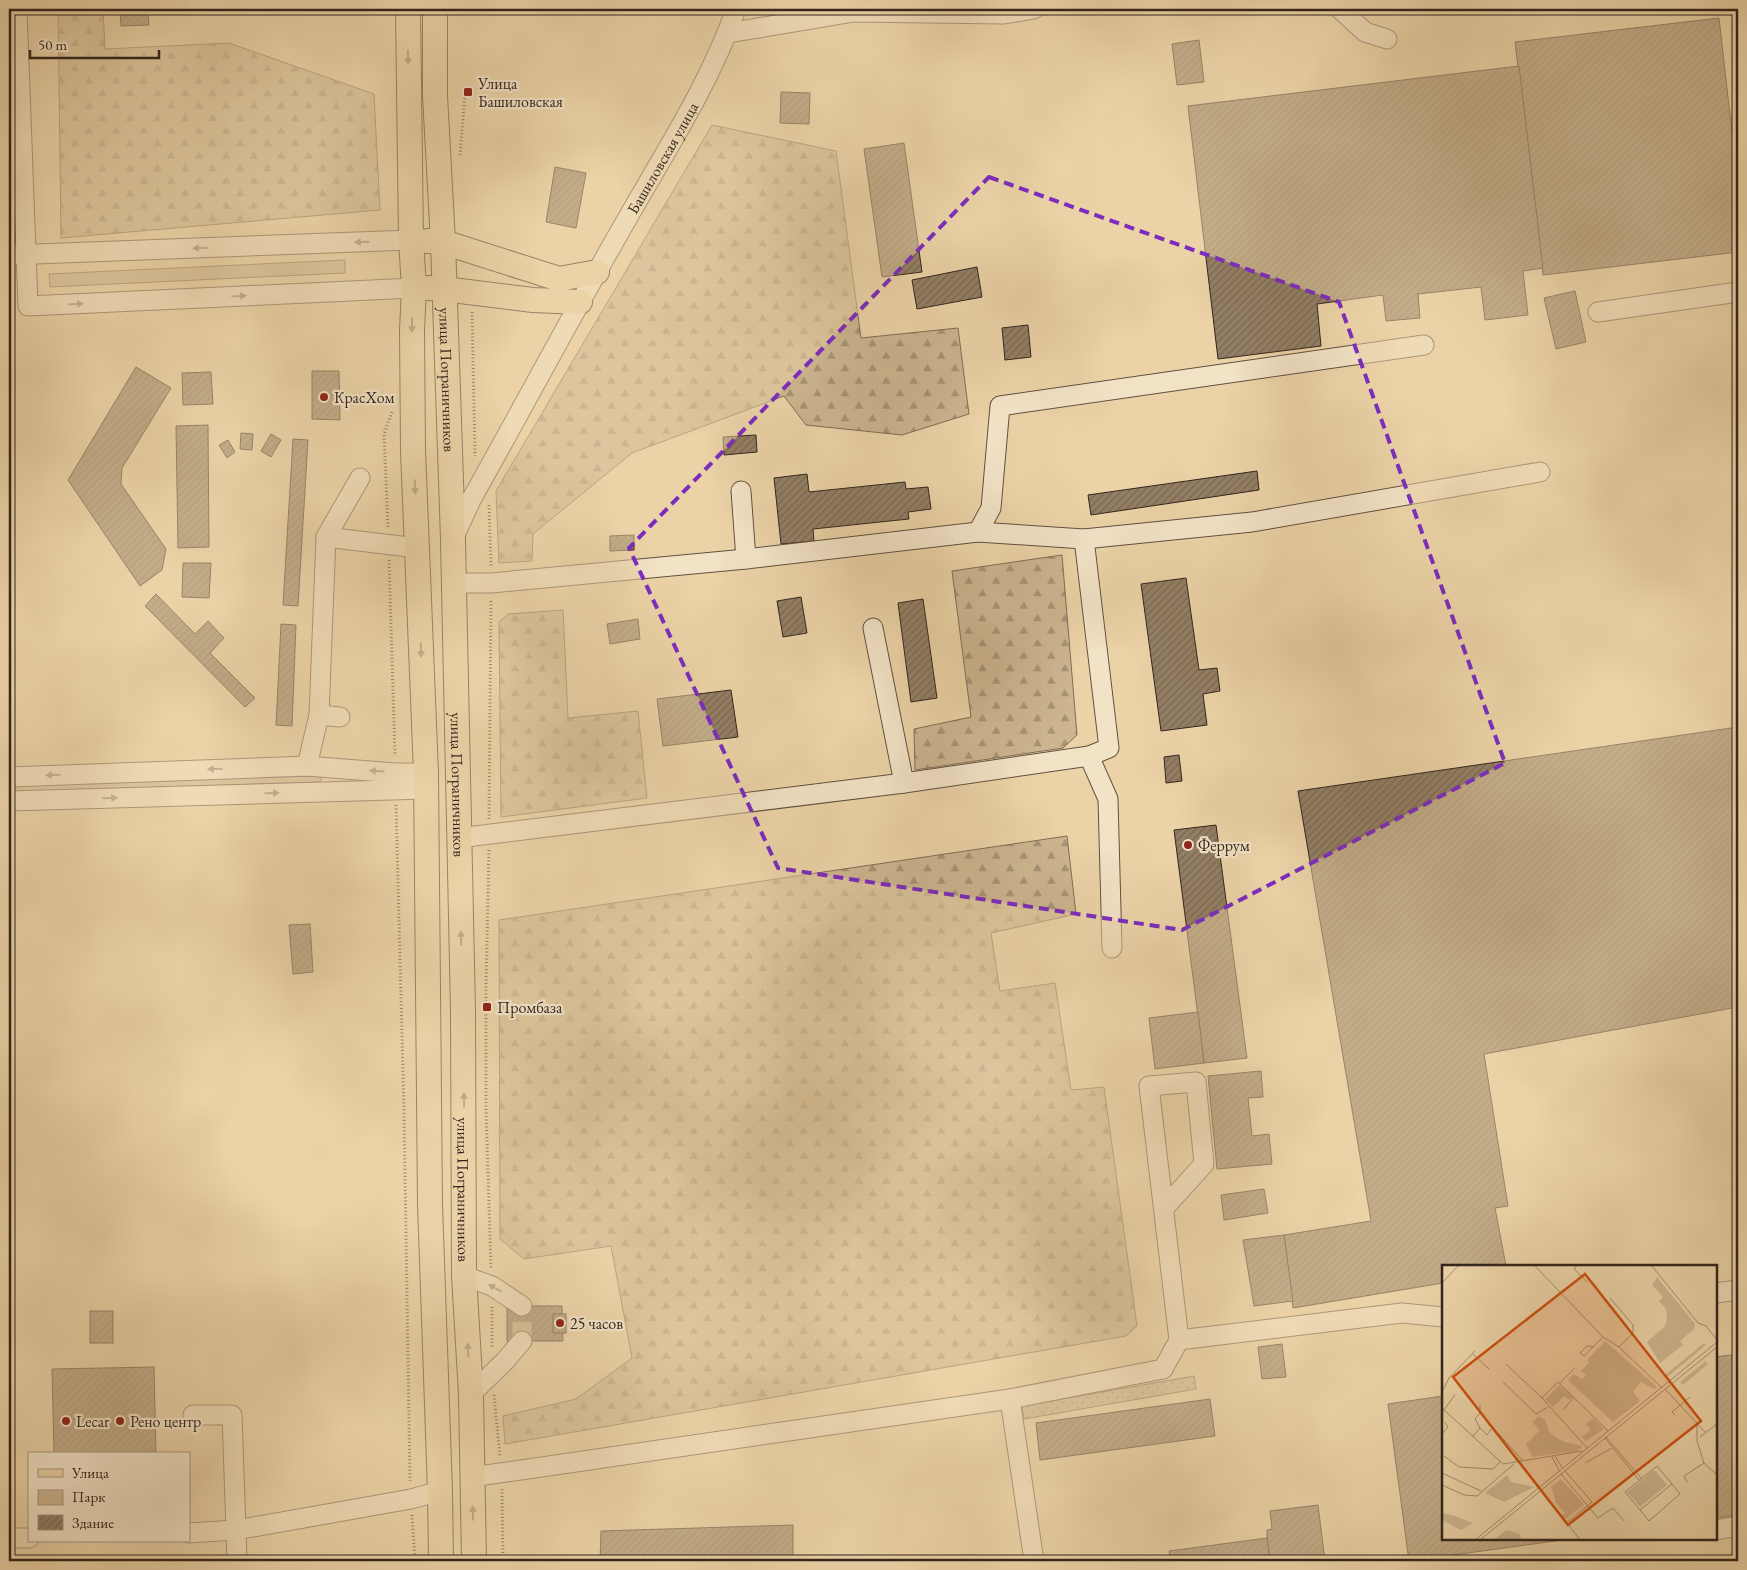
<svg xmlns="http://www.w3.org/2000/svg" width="1747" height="1570" font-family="'EB Garamond',serif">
  <defs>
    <pattern id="forest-firs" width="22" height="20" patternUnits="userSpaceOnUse" patternTransform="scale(1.25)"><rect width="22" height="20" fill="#ccb590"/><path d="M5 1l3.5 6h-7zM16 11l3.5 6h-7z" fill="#a69375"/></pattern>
    <pattern id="park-dots" width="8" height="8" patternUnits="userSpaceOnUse" patternTransform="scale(1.25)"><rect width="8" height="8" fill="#ccb590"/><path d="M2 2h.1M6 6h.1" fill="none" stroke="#a69375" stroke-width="1.8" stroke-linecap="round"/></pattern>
    <pattern id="building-hatch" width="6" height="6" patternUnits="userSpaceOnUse" patternTransform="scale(1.25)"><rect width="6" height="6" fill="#937f65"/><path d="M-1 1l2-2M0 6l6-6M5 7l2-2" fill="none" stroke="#796853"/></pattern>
  </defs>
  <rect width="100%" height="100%" fill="#ebd3a7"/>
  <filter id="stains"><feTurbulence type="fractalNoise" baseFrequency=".004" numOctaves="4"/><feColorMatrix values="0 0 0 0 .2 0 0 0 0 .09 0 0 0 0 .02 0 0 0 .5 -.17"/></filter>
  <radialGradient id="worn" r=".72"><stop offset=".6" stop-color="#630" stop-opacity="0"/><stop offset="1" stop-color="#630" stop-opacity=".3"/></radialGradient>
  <g fill="#ccb590" stroke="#806d56">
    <polygon points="345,260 345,273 50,287 49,274"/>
    <polygon points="321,776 321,782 9,792 9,783"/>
  </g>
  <g fill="url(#forest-firs)" stroke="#806d56">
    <polygon points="58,9 103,9 105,49 229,43 374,94 380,210 61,238"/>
    <polygon points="712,125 836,151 861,338 958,328 969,414 902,435 806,425 784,396 632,453 533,534 532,561 499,563 496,491"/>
    <polygon points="1062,555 1077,735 1063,748 915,770 914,729 971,717 952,571"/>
    <polygon points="563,610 568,718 638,711 647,798 501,817 499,622 508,614"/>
    <polygon points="1067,836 1076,914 991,933 1000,991 1055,983 1071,1090 1104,1087 1137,1326 1126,1336 505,1444 503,1416 576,1399 632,1358 611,1246 524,1259 500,1239 499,920"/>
  </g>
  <polygon fill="url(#park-dots)" stroke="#806d56" points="1194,1376 1196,1389 1024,1419 1022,1406"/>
  <g fill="url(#building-hatch)" stroke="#33251d">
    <polygon points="120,9 148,9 149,25 121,26"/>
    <polygon points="1504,9 1533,9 1504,12"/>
    <polygon points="1719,18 1738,185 1738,252 1543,275 1515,42"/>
    <polygon points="1199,40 1204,82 1177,85 1172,44"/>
    <polygon points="1519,66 1543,268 1523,271 1528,315 1485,320 1481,287 1418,294 1420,318 1386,321 1383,295 1317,304 1321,346 1218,359 1188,106"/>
    <polygon points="781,92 810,93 809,124 780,123"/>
    <polygon points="904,143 922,272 882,277 864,149"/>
    <polygon points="555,167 586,173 576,228 546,222"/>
    <polygon points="977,267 982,297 917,309 912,280"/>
    <polygon points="1575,291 1586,342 1556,349 1544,298"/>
    <polygon points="1028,325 1031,357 1005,360 1002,328"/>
    <polygon points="136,367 171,388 122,468 121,484 166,549 162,570 140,586 68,480"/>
    <polygon points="312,371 339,371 340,420 312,419"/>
    <polygon points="211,372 213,404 183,405 182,373"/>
    <polygon points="208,425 209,547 178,548 176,426"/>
    <polygon points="241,433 253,434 252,450 240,449"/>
    <polygon points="271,434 281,440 271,457 261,451"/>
    <polygon points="756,435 757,452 724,455 723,437"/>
    <polygon points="293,439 308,440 298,606 283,605"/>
    <polygon points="228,440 235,452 227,458 219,445"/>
    <polygon points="1257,471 1259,490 1091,515 1088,495"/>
    <polygon points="807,474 809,492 905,482 906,489 928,487 931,509 908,512 909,519 813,529 814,541 781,544 774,478"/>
    <polygon points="634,535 634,550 610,551 610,536"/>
    <polygon points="183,563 211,563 209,598 182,597"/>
    <polygon points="1186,578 1199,670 1217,668 1220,691 1203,694 1207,725 1161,731 1141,584"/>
    <polygon points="156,594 195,634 208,621 224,638 210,653 255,698 245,707 145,606"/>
    <polygon points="801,597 807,633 783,637 777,601"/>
    <polygon points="923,599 937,698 911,702 898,603"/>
    <polygon points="638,619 640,639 610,644 607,624"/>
    <polygon points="281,624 296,625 292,726 276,725"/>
    <polygon points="731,690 738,737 663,746 657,699"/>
    <polygon points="1738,727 1738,1007 1484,1054 1508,1206 1495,1208 1506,1266 1443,1266 1443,1283 1293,1308 1284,1235 1371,1221 1298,791"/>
    <polygon points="1179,755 1182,781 1166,783 1164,757"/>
    <polygon points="1216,825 1247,1058 1204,1063 1174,830"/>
    <polygon points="310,924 313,972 293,974 289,925"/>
    <polygon points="1198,1012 1204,1063 1155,1069 1149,1018"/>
    <polygon points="1261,1071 1263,1097 1248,1098 1252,1136 1269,1134 1272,1164 1217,1169 1208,1076"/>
    <polygon points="1264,1189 1268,1213 1224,1220 1221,1195"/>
    <polygon points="1284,1235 1293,1301 1254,1306 1243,1240"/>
    <polygon points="507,1306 562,1306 563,1341 507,1341"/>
    <rect x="90" y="1311" width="23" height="32"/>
    <rect x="553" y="1314" width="13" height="19"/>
    <polygon points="1282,1344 1286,1377 1262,1379 1258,1347"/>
    <polygon points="1738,1354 1738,1515 1716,1518 1716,1357"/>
    <polygon points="154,1367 156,1454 54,1454 52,1369"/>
    <polygon points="1443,1396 1443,1539 1570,1539 1409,1561 1388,1404"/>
    <polygon points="1210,1399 1215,1436 1040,1460 1036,1423"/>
    <polygon points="1318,1505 1325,1561 1270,1561 1267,1538 1267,1530 1272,1529 1270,1511"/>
    <polygon points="793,1525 793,1558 693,1561 600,1561 601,1531"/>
    <polygon points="1267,1538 1270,1561 1171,1561 1169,1551"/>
    <polygon points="978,1555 978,1561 838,1561 838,1557"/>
  </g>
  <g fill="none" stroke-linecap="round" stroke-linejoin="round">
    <polyline stroke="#c6b08b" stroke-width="19" stroke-dasharray="19 9" stroke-linecap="butt" points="522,1341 522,1306"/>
    <g stroke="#615040" stroke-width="21">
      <g id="minor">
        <polyline points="17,9 28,306 414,288"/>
        <polyline points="1340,9 1365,32 1387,39"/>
        <polyline points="728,33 854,12 1004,14 1034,9"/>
        <polyline points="9,255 411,240"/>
        <polyline points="1598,312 1738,292"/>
        <polyline points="741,491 746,559"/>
        <polyline points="978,532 991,508 1000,406 1424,345"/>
        <polyline points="326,537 417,548"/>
        <path id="s1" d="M453 539 471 500C522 409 571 317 623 226 663 155 709 86 736 9"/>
        <polyline points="1084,539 1252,522 1540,472"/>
        <polyline points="454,583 491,583 746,559 978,532 1084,539 1109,748 1089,756 904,783 459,838"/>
        <polyline points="873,628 904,783"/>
        <polyline points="319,715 340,717"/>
        <polyline points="1089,756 1108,799 1112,948"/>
        <polyline points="307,766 319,715 326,537 360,478"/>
        <polyline points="9,777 307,766 395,773 426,773"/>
        <polyline points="9,801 426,789"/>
        <polyline points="1165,1207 1204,1164 1196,1082 1149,1086 1179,1340"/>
        <polyline points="464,1276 492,1286 522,1306"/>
        <polyline points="1716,1293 1738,1290"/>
        <polyline points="471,1394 505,1361 522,1341"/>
        <polyline points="1010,1399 1034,1561"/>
        <polyline points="193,1415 232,1415 237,1561"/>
        <polyline points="472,1477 1010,1399 1163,1369 1179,1340 1402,1313 1443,1317"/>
        <polyline points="1716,1530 1738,1526"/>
        <polyline points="189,1533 236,1530 411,1499 440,1491"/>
        <polyline points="9,1538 29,1538"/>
      </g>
    </g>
    <g stroke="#33251d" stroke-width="26">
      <g id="major">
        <polyline points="408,9 411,240 414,288 412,330 413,451 426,773 430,1204 440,1491 441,1561"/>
        <path id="s2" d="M435 9V96L443 242 453 540 463 1011 464 1276 471 1394 474 1561"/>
        <polyline points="427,241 443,242 559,279 597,272"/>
        <polyline points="428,288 444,289 533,300 580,302"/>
      </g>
    </g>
    <g stroke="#33251d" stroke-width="3" stroke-dasharray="1 2.5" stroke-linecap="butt">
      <polyline points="460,155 465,94"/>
      <polyline points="472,312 475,456"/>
      <polyline points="489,505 491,566"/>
      <polyline points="388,527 384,434 392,412"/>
      <polyline points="389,560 395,756"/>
      <polyline points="396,805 404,1111 410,1481"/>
      <polyline points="489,819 491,600"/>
      <polyline points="489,850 486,988 486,1108 491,1269"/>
      <polyline points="492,1307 492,1349"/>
      <polyline points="494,1395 500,1456"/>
      <polyline points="502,1489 503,1561"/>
      <polyline points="412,1515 415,1561"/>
    </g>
    <use href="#minor" stroke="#f2e2c6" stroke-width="19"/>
    <use href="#major" stroke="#ebd3a7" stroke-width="24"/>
  </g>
  <defs><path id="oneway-solid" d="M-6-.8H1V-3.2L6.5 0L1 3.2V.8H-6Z" transform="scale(1.25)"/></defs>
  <g fill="#8f7c62">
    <use href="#oneway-solid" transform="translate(408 57) rotate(89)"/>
    <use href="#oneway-solid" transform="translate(412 325) rotate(92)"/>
    <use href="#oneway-solid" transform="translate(415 487) rotate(88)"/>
    <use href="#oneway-solid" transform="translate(421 650) rotate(88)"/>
    <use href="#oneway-solid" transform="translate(461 938) rotate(-91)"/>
    <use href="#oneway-solid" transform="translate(464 1100) rotate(-91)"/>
    <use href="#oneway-solid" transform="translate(468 1350) rotate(-93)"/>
    <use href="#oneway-solid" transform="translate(473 1513) rotate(-91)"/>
  </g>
  <g fill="#928472">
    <use href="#oneway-solid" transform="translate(362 242) rotate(178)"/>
    <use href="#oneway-solid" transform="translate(200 248) rotate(178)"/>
    <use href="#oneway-solid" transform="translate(239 296) rotate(-3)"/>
    <use href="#oneway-solid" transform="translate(76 304) rotate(-3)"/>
    <use href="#oneway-solid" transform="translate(215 769) rotate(178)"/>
    <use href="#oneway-solid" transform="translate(377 771) rotate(-176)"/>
    <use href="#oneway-solid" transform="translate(53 775) rotate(178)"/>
    <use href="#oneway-solid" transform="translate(272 793) rotate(-2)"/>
    <use href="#oneway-solid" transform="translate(110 798) rotate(-2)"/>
    <use href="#oneway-solid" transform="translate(495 1288) rotate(-150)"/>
  </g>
  <path d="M0 0H1747V1570H0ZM989 177 1339 302 1505 763 1182 930 778 868 629 548Z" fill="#ebd3a7" fill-opacity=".55" fill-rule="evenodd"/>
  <path fill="none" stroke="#7b2cbf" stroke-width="4" stroke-dasharray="10 6" stroke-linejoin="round" d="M989 177 1339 302 1505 763 1182 930 778 868 629 548Z"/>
  <g fill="#8f2418" stroke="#f2e2c6" stroke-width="2">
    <rect x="463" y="87" width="10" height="10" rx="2.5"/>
    <circle cx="324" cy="397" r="5"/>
    <circle cx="1188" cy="845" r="5"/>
    <rect x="482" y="1002" width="10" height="10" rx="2.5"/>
    <circle cx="560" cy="1323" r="5"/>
    <circle cx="66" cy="1421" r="5"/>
    <circle cx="120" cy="1421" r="5"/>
  </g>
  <g text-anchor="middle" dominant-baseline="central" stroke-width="4.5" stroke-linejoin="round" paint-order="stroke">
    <g font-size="16" fill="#33251d" stroke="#f2e2c6" text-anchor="start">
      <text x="478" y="83">Улица<tspan x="478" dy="18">Башиловская</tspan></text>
      <text x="334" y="397">КрасХом</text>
      <text x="1198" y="845">Феррум</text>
      <text x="497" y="1007">Промбаза</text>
      <text x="570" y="1323">25 часов</text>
      <text x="76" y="1421">Lecar</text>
      <text x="130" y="1421">Рено центр</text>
    </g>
    <g font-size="16" fill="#33251d" stroke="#f2e2c6">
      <text stroke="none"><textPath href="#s1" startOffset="435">Башиловская улица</textPath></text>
      <text stroke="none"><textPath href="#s2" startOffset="371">улица Пограничников</textPath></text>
      <text stroke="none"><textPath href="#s2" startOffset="776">улица Пограничников</textPath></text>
      <text stroke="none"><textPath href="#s2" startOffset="1181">улица Пограничников</textPath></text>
    </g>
  </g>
  <g transform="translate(1442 1265)">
    <rect width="275" height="275" fill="#ebd3a7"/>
    <path d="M264 96 266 99 241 120 238 117ZM212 205 225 220 198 242 185 227Z" fill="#ccb590"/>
    <path d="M163 76 215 122 212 124 199 117 191 126 198 136 171 157 126 115 132 109 140 114 144 110 139 106 147 98 145 95ZM262 78 264 80 224 113 222 111ZM117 120 131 132 127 135 122 131 111 142 103 134ZM97 151 103 155 108 168 122 177 141 181 135 186 90 192 84 179 98 165 90 157ZM151 153 162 164 144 176 140 172 149 165 144 159ZM65 210 69 217 93 222 62 237 43 228ZM119 214 142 239 122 255 119 251 123 248 114 238 109 222ZM0 248 10 250 31 258 19 265 0 255ZM64 265 77 269 80 275H52Z" fill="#ccb590"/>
    <path d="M215 12 253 59 252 64 238 76 241 80 218 98 205 77 222 62 225 55 224 44 217 36 221 32 210 20Z" fill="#ccb590"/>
    <path fill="none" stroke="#a18d70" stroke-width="1" d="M92 0 161 72 177 82 220 123M135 0 132 4 146 18M209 0 256 58 264 61 275 75M0 18 17 0M168 33 191 60V68L177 82M151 82 145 81 138 88 142 91 161 72M31 89 47 104M64 99 100 133M61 117 94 149 106 142M118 118 133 103M223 124 264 168M0 127 7 113 33 86M0 143 61 199 140 186M2 145 13 130M121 145 132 132M233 150 230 147 248 132M45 156 81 196M38 163 45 170 49 164M0 169 6 162 3 157M30 172 38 163 33 154 38 148V140M164 172 200 214M258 172 275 159M163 173 197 215M145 183 100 133 116 117 166 166M2 191 17 202 51 204 58 197M113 191 121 204M110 192 118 207M143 198 170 183M262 198 275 210M215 201 230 219 198 245 183 227ZM123 206 150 237 125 258 138 275M0 208 39 226M119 209 156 253 171 243 182 256M245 217 242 211 262 198 255 176V157M0 220 22 230 35 231 72 199M198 245 207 256 238 229 230 219M33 275 275 77M38 275 275 82"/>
    <path fill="#cd510f" fill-opacity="0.15" stroke="#cd510f" stroke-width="2.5" d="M143 9 259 156 126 260 11 112Z"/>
    <rect width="275" height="275" fill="none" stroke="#33251d" stroke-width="2.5"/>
  </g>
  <rect width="1747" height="1570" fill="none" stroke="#ebd3a7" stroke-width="30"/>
  <rect x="10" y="10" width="1727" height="1550" fill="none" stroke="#33251d" stroke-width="2.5"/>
  <rect x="15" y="15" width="1717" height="1540" fill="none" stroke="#33251d"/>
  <rect x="28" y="1452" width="162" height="90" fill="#f2e2c6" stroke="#a69682"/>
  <rect x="38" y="1469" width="25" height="8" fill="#ebd3a7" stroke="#a69682"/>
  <text x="72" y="1478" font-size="15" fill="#33251d">Улица</text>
  <rect x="38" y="1490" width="25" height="15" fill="#ccb590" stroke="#a69682"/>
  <text x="72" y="1502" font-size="15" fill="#33251d">Парк</text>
  <rect x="38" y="1515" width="25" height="15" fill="url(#building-hatch)" stroke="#a69682"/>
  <text x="72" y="1528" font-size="15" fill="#33251d">Здание</text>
  <path d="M30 50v8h129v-8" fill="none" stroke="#33251d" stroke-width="2.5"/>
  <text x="38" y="50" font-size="15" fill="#33251d" stroke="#f2e2c6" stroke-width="4" paint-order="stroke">50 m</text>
  <rect width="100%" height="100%" filter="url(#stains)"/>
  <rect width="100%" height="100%" fill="url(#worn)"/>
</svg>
